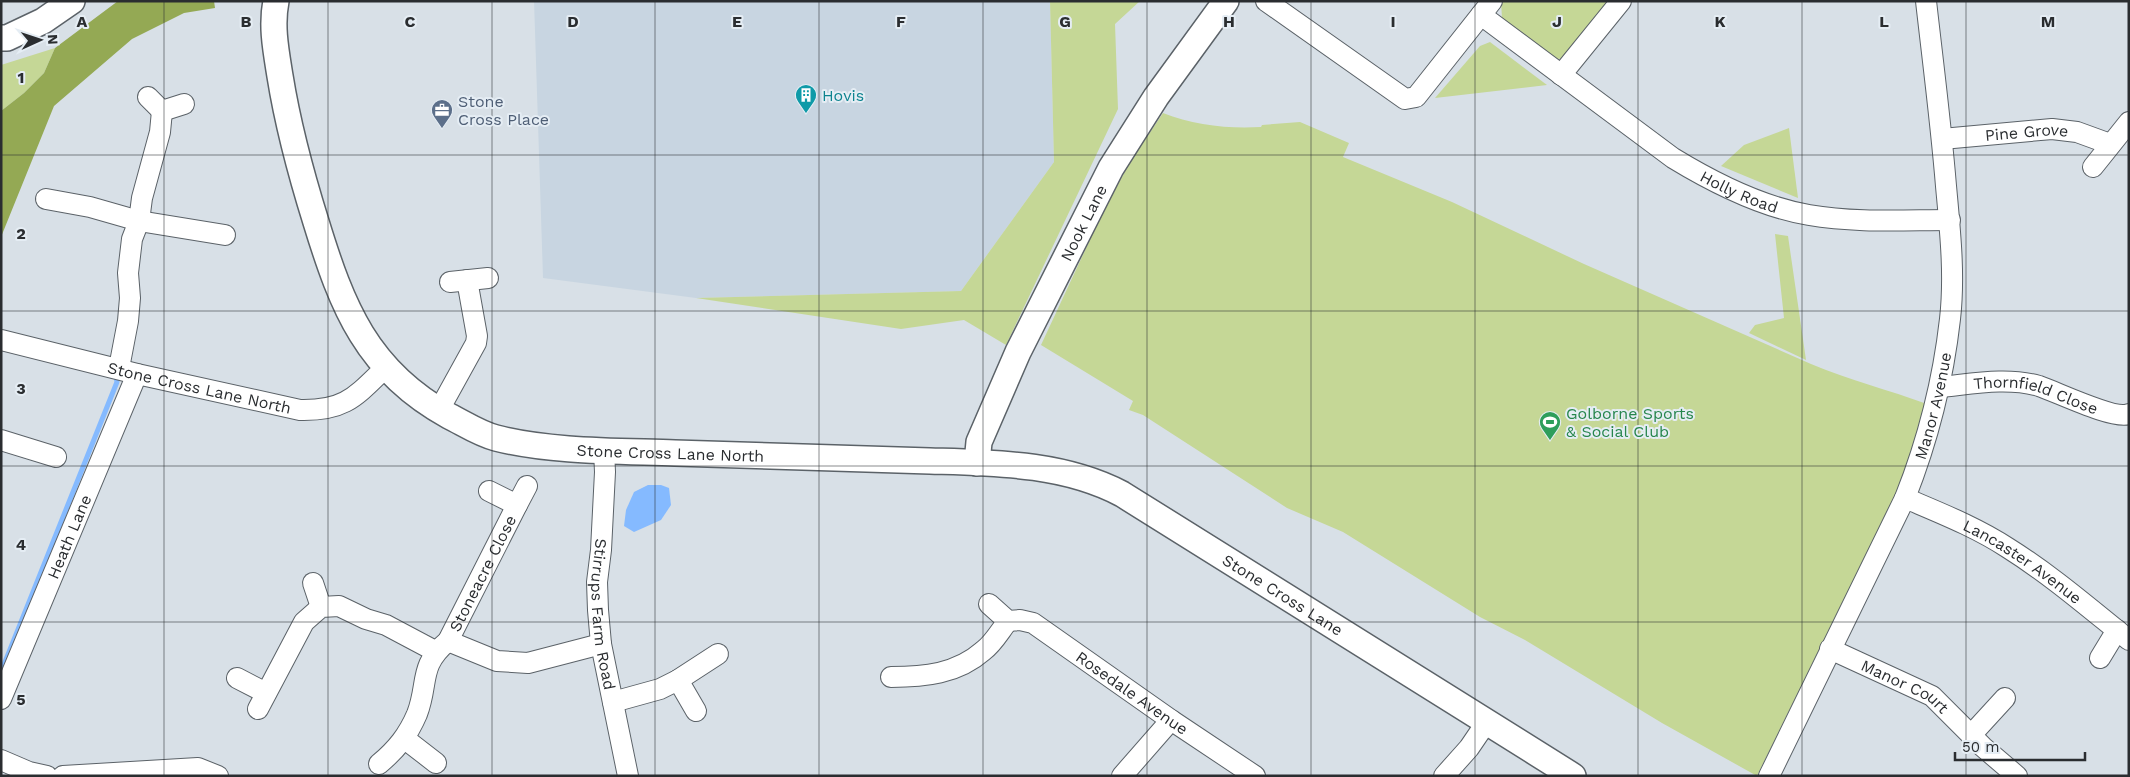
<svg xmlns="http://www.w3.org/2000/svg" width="2130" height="777" font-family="'Work Sans',sans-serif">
  <rect width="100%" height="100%" fill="#d8e0e7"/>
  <polygon fill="#c8d5e1" points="534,1 1050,1 1054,162 961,291 696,298 543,278"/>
  <g fill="#c5d796">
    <polygon points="1050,1 1140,1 1115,24 1118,109 1006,345 964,320 901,329 696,298 961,291 1054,162"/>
    <polygon points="1610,1 1565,58 1551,60 1502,19 1501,1"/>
    <polygon points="1490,42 1547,85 1435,98 1480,46"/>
    <polygon points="55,48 44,73 24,93 1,111 1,65"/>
    <path d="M1163 113C1193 125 1228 129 1261 127L1262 125 1300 122 1349 143 1343 157 1452 202 1584 264 1811 364C1849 380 1889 390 1927 404L1901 483 1757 776 1662 723 1525 640 1480 617 1343 532 1287 508 1143 415 1129 410 1133 401 1041 345 1101 216 1130 162Z"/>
    <polygon points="1789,128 1798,198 1721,166 1744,145"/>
    <polygon points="1775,234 1788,236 1806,360 1749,333 1755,325 1784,318"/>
  </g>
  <polygon fill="#94a954" points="118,1 214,1 215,8 184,13 132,39 54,106 1,237 1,111 24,93 44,73 55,48"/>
  <polygon fill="#85baff" points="648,485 661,485 669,488 671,505 661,520 634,532 624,526 626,510 634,492"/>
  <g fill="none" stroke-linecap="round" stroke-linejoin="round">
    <polyline stroke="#85baff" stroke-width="5" points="1,672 117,382 116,377 111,376"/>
    <g stroke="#5b6268" stroke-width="22">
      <g id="minor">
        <polyline points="1266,1 1405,99 1416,97 1492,1"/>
        <path id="s1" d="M1481 15 1673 158C1714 183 1761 207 1809 215 1855 223 1903 220 1950 220"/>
        <polyline points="1561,75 1621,1"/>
        <polyline points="148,97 162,111 184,104"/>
        <path id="s2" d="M1942 139 2052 129 2077 132 2110 144"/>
        <polyline points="2093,167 2129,122"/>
        <polyline points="46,199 90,207 139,221 225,235"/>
        <polyline points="450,282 488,278"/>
        <path id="s3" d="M1 340 137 374 300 410C345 411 355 397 386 367"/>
        <polyline points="119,368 128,321 130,298 128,273 132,239 139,221 142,198 160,132 162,111"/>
        <path id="s4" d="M1940 387C1972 384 2007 377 2039 386 2057 392 2114 420 2129 414"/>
        <polyline points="439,410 476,343 477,336 467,280"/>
        <polyline points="1,440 56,457"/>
        <path id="s5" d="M604 450 605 472 601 550 597 582 598 610 601 644 628 776"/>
        <path id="s6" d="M1905 498C1940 513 1976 527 2008 548 2051 575 2089 608 2129 640"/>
        <polyline points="517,505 527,486"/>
        <polyline points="313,583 321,607"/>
        <path id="s7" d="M989 604 1008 621 1020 620 1033 623 1171 720 1255 776"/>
        <polyline points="448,641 497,661 528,663 601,644"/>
        <path id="s8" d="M1830 649 1932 696 1983 747 2017 776"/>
        <polyline points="2100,658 2117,630"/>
        <path d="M891 677C924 677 957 674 983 651 993 644 1000 631 1008 621"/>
        <polyline points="237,678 266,693"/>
        <polyline points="678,680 696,711"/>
        <path id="s9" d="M1 699 137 374"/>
        <polyline points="613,702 660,689 678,680 718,654"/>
        <polyline points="258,709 304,622 321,607 339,606 366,619 386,625 435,651"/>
        <polyline points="1972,734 2005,698"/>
        <polyline points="405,739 436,763"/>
        <polyline points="1,760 29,772 47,776"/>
        <path id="s10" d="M379 764C397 749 408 735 417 714 429 683 418 666 448 641L517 505 489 491"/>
        <polyline points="63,776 198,768 218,776"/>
        <polyline points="1122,776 1171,720"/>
        <polyline points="1444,776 1469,748 1486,723"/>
        <path id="s11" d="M1769 776 1905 498C1928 440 1943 381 1950 319 1955 275 1950 230 1946 186 1941 124 1933 63 1926 1"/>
      </g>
    </g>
    <g stroke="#5b6268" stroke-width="28">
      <g id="tertiary">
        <path id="s12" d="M276 1C271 26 276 51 280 76 288 126 301 174 316 222 342 307 367 371 449 416 465 424 480 434 496 438 550 452 620 451 675 453 760 456 845 458 930 461 995 463 1063 463 1122 494L1573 776"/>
        <polyline points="1,38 7,38 43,21 72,1"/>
        <path id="s13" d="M977 463 979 442 1018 352 1111 168 1156 97 1226 1"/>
      </g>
    </g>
    <use href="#minor" stroke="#fff" stroke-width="20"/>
    <use href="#tertiary" stroke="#fff" stroke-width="25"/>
  </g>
  <path fill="none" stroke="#2a2d30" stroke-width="1" stroke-opacity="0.55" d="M164 1V776M328 1V776M492 1V776M655 1V776M819 1V776M983 1V776M1147 1V776M1311 1V776M1475 1V776M1638 1V776M1802 1V776M1966 1V776M1 155H2129M1 311H2129M1 466H2129M1 622H2129"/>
  <defs>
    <g id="building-pin" transform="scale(1.125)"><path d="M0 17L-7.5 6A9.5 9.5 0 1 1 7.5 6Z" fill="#0f9aa8" stroke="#e5edf4"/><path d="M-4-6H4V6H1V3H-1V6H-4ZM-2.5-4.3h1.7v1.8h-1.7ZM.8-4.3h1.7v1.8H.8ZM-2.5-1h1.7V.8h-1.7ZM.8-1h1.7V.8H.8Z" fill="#fff"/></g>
    <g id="office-pin" transform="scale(1.125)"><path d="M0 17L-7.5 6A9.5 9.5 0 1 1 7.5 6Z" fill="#5c6f8a" stroke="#e5edf4"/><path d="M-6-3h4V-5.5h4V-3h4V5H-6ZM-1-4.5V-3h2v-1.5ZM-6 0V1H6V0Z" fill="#fff"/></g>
    <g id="stadium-pin" transform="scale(1.125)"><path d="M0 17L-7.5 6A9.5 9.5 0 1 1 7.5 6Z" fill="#2e9e5b" stroke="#e5edf4"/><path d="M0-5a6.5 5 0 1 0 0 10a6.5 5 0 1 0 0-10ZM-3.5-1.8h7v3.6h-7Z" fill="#fff"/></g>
  </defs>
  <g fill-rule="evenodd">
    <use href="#building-pin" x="806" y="95"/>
    <use href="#office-pin" x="442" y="110"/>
    <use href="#stadium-pin" x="1550" y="422"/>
  </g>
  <g text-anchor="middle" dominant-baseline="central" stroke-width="4" stroke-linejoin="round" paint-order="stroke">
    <g font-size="16" fill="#0d838f" stroke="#e5edf4" text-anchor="start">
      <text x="822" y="95">Hovis</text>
    </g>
    <g font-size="16" fill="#4e5e75" stroke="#e5edf4" text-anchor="start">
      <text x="458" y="101">Stone<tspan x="458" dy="18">Cross Place</tspan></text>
    </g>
    <g font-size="16" fill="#2a2d30" stroke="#e5edf4">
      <text stroke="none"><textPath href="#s2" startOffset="85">Pine Grove</textPath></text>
      <text stroke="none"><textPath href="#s1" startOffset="314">Holly Road</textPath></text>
      <text stroke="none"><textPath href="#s13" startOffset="264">Nook Lane</textPath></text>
      <text stroke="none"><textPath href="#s3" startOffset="204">Stone Cross Lane North</textPath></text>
      <text stroke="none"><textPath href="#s4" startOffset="98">Thornfield Close</textPath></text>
      <text stroke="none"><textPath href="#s11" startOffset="406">Manor Avenue</textPath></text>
      <text stroke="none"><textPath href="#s12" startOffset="696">Stone Cross Lane North</textPath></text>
      <text stroke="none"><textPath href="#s9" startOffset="176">Heath Lane</textPath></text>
      <text stroke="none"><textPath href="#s6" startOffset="134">Lancaster Avenue</textPath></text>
      <text stroke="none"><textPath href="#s10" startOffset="221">Stoneacre Close</textPath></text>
      <text stroke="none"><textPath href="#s12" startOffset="1342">Stone Cross Lane</textPath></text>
      <text stroke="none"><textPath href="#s5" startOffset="165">Stirrups Farm Road</textPath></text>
      <text stroke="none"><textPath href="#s8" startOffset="84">Manor Court</textPath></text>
      <text stroke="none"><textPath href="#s7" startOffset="172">Rosedale Avenue</textPath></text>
    </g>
    <g font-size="16" fill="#27864d" stroke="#e5edf4" text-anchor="start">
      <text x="1566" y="413">Golborne Sports<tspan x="1566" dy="18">&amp; Social Club</tspan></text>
    </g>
  </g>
  <g font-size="16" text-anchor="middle" font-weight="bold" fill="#2a2d30" stroke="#e5edf4" stroke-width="4" stroke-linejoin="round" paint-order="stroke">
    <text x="82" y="27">A</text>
    <text x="246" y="27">B</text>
    <text x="410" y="27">C</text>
    <text x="573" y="27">D</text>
    <text x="737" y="27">E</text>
    <text x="901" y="27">F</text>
    <text x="1065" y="27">G</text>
    <text x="1229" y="27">H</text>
    <text x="1393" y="27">I</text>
    <text x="1557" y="27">J</text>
    <text x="1720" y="27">K</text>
    <text x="1884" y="27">L</text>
    <text x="2048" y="27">M</text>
    <text x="21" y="83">1</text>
    <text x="21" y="239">2</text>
    <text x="21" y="394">3</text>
    <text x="21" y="550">4</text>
    <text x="21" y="705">5</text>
  </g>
  <rect width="2130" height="777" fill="none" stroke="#2a2d30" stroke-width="5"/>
  <g transform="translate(40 40) rotate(87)" stroke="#e5edf4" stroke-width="4" paint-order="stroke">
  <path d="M0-4L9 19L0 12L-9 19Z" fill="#2a2d30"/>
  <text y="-8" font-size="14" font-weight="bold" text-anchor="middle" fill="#2a2d30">N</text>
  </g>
  <path d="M1955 752v8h130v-8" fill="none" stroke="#2a2d30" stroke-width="2.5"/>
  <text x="1962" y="752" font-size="15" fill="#2a2d30" stroke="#e5edf4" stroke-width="4" paint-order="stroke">50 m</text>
</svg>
